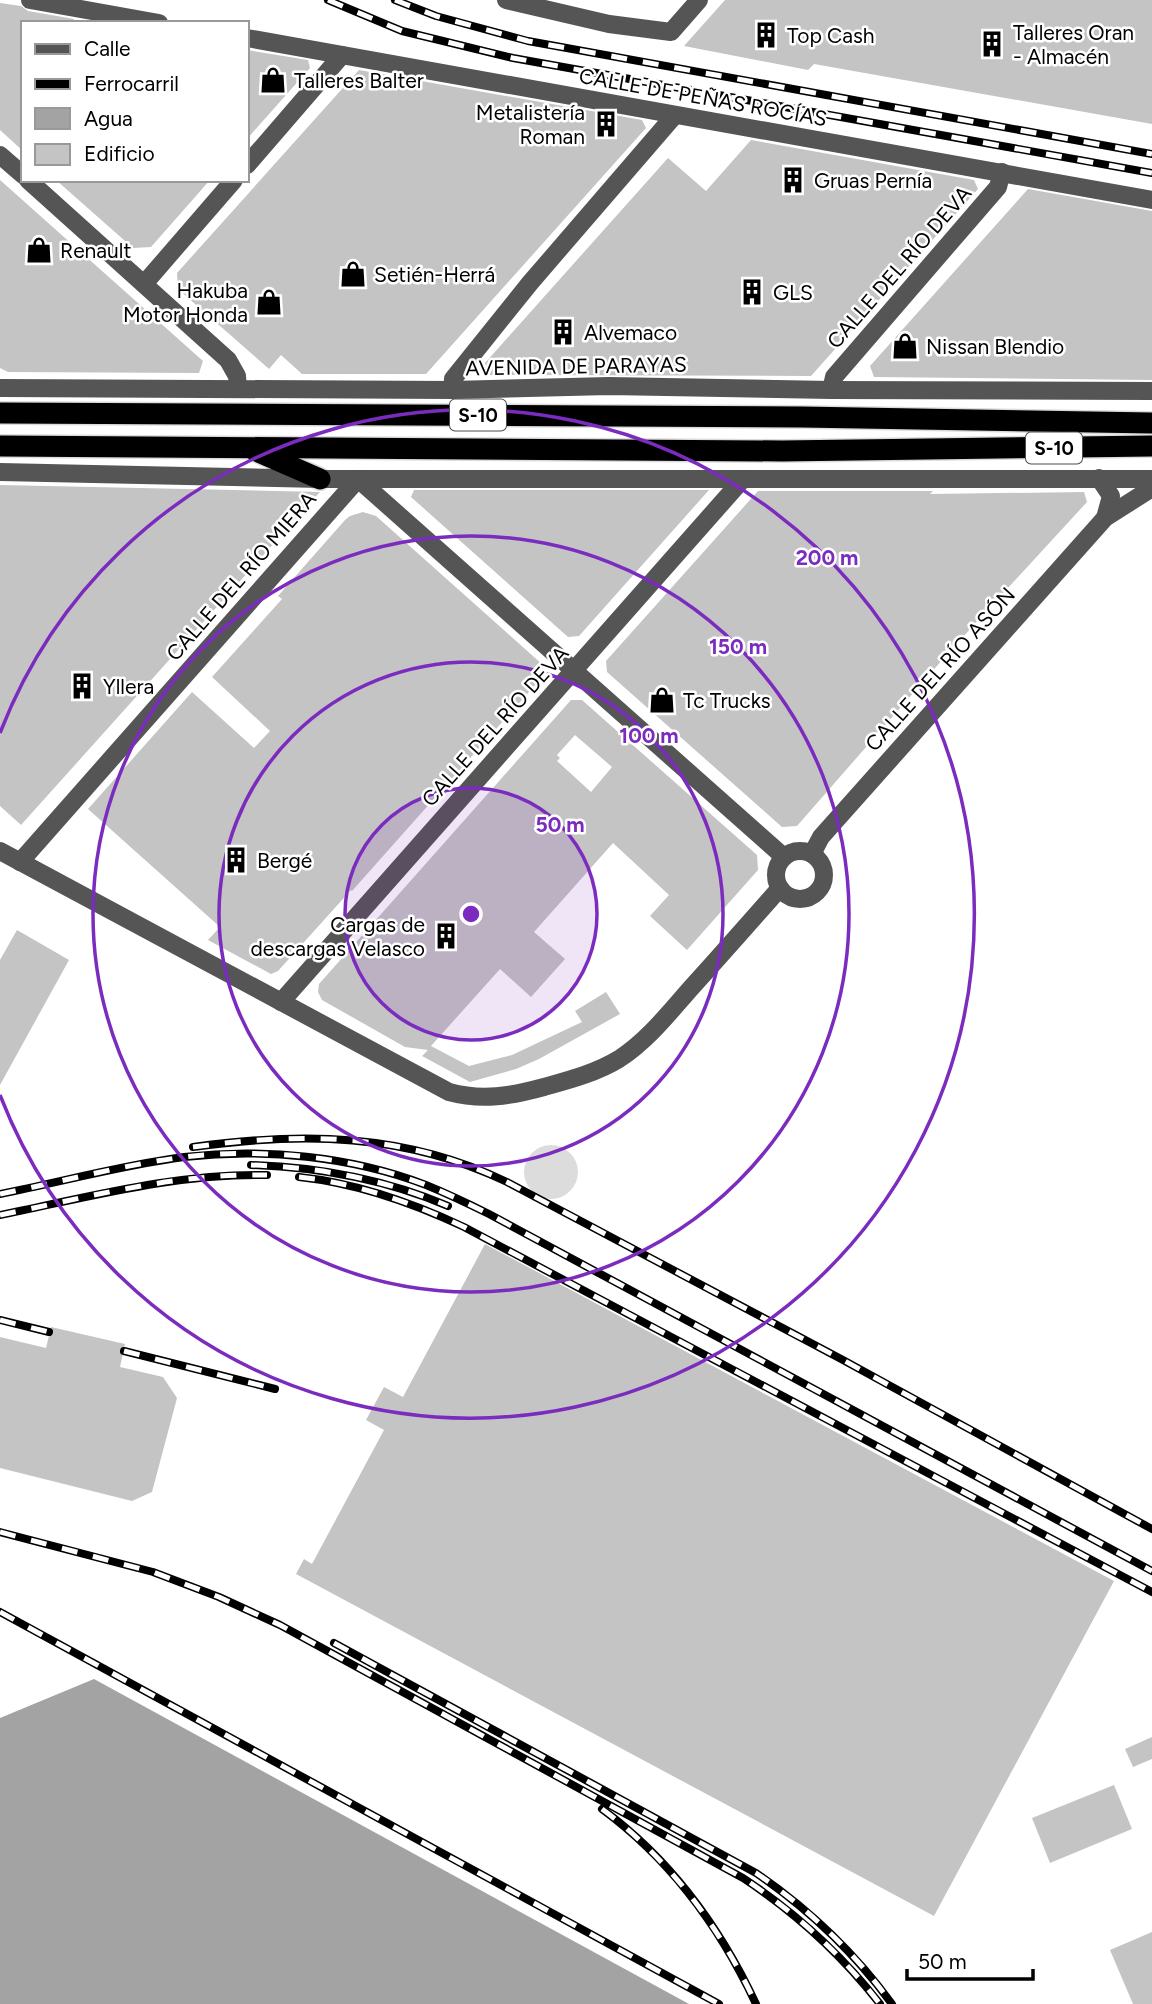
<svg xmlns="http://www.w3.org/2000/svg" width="1152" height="2004" font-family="Figtree,sans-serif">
  <rect width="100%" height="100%" fill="#fff"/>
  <circle fill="#dcdcdc" cx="551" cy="1172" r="27"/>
  <polygon fill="#a3a3a3" points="94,1679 689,2004 0,2004 0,1718"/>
  <g fill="#c4c4c4" fill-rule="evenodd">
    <polygon points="725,0 1152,0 1152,124 814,64 808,70 684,46"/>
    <polygon points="0,3 21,6 28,11 74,19 73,23 23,23 23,151 0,130"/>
    <polygon points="247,50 308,60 310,68 247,139"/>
    <polygon points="359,70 642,120 646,128 426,374 302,374 281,355 269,369 178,289 177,273"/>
    <polygon points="751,140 974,180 978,189 811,376 489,375 485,363 668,158 706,191"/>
    <polygon points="0,180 203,361 199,373 8,372 0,368"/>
    <polygon points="56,180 210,180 151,247 133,248"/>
    <polygon points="1028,189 1152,211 1152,380 874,377 870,366"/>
    <polygon points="0,485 320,492 21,825 0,806"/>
    <polygon points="414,490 709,490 579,636 568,637 411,497"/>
    <polygon points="758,491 933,491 930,494 1084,492 1087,502 950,651 797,826 782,827 607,672 606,661"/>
    <polygon points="363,512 376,516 543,665 544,675 352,891 351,890 278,971 271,974 208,940 220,927 88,809 192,692 254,748 270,731 212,677 282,599 278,596 345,520 350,516"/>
    <path d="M571 700H582L757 855 758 870 687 950 650 916 669 895 613 843 534 932 565 959 531 997 500 969 431 1046 469 1066 512 1055 582 1022 575 1011 606 992 620 1014 539 1059 516 1069 470 1082 422 1056 428 1050 405 1047 322 1000 318 992 319 984ZM575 735 612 767 591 792 557 761 560 758 557 755Z"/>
    <polygon points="17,930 69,960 0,1085 0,960"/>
    <polygon points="485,1244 1114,1581 934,1916 296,1574 304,1559 312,1564 384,1430 366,1420 384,1387 403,1397"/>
    <polygon points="51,1327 125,1344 120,1367 163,1377 177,1398 152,1492 132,1501 0,1468 0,1337 46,1348"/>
    <polygon points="1152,1737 1152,1759 1133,1767 1125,1749"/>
    <polygon points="1114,1785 1132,1829 1050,1863 1032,1818"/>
    <polygon points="1152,1932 1152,2004 1133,2004 1110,1950"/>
  </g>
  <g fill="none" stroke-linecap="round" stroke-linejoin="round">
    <g stroke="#dbdbdb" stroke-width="24">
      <g id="highway">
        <polyline points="0,413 802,417 1152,423"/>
        <polyline points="0,446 782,451 1152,446"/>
        <polyline points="254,450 320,479"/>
      </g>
    </g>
    <g stroke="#555" stroke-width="18">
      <polyline points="30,0 159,23"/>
      <polyline points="506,0 609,24 671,32 699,0"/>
      <polyline points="247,38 1152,200"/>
      <polyline points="0,155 23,175"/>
      <polyline points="247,165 342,55"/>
      <polyline points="28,180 228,360 237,376 238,389"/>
      <polyline points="144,284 234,180"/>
      <polyline points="0,388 452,390 609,386 831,390 1152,391"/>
      <polyline points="452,390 453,379 530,283 674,116"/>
      <polyline points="831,390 834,377 998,187 1002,172"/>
      <polyline points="0,472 320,479 1152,479"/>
      <polyline points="1099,478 1111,496 1105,518"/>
      <circle cx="800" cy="875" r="24"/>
      <path d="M0 851 449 1092C482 1101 511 1096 544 1087 569 1080 596 1073 619 1059 647 1041 669 1013 691 988 721 955 750 922 780 888"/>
      <polyline points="812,854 821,837 1105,518 1152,488"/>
      <polyline points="20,862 358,479 784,857"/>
      <polyline points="281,1002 742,480"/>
    </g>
    <use href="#highway" stroke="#000" stroke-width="21"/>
    <g stroke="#000" stroke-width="8">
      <g id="rail">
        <polyline points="328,0 402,31 513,58 1152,173"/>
        <polyline points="395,0 436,16 528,41 1152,154"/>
        <path d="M193 1147C302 1132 405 1133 507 1182L843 1360 1152 1529"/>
        <path d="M251 1165C319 1167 384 1179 448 1206"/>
        <path d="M299 1177C356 1183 413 1203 464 1227L1152 1592"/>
        <path d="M0 1194C61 1182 122 1165 184 1157 263 1148 351 1156 426 1185 448 1194 469 1204 489 1214L1152 1571"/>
        <path d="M0 1215C89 1197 176 1173 267 1175"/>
        <polyline points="0,1320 49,1332"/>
        <polyline points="124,1351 275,1389"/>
        <path d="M0 1532 153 1572 219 1597 280 1625 743 1878C796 1913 841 1954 880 2004"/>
        <polyline points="0,1612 719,2004"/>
        <path d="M334 1643 756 1873C810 1910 854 1952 892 2004"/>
        <path d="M602 1809C670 1859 721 1929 756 2004"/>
      </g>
    </g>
    <use href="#rail" stroke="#fff" stroke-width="5" stroke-dasharray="16" stroke-linecap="butt"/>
  </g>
  <circle cx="471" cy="914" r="126" fill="#7b2cbf" fill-opacity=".12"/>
  <g fill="none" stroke="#7b2cbf" stroke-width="3.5">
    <circle cx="471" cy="914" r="126"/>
    <circle cx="471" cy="914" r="252"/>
    <circle cx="471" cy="914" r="378"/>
    <path d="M0 733A504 504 0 1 1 0 1095"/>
  </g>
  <defs>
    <g id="building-bare" transform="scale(2.1)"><path d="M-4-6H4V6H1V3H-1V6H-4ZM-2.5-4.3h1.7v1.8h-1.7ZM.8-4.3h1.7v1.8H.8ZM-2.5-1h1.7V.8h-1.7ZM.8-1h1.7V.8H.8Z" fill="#000" stroke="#fff" stroke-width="2.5" paint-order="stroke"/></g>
    <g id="shop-bare" transform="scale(2.1)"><path d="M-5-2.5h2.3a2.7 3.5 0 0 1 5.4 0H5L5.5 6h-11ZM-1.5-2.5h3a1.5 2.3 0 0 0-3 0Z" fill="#000" stroke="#fff" stroke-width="2.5" paint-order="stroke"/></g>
  </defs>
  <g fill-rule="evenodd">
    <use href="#building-bare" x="766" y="35"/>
    <use href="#building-bare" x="992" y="44"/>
    <use href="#shop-bare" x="273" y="80"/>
    <use href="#building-bare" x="606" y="124"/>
    <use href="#building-bare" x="793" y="180"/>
    <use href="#shop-bare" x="39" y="250"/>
    <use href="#shop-bare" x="353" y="274"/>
    <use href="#building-bare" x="752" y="292"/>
    <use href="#shop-bare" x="269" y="302"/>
    <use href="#building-bare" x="563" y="332"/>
    <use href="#shop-bare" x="905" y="346"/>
    <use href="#building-bare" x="82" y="686"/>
    <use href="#shop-bare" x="662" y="700"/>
    <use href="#building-bare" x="236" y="860"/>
    <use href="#building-bare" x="446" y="936"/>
  </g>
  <g text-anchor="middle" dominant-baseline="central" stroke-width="5" stroke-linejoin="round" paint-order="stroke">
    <g fill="#fff" stroke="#4c4c4c" stroke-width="2">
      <rect x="450" y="399.5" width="56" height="31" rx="5"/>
      <rect x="1026" y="432.5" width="56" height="31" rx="5"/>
    </g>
    <g font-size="19" font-weight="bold" fill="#000">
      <text x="478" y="415">S-10</text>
      <text x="1054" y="448">S-10</text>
    </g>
    <g font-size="21" fill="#000" stroke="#fff" text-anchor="start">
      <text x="1013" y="32">Talleres Oran<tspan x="1013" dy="24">- Almacén</tspan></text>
      <text x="787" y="35">Top Cash</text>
      <text x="294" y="80">Talleres Balter</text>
      <text x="585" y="112" text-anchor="end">Metalistería<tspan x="585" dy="24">Roman</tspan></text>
      <text x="814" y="180">Gruas Pernía</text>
      <text x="60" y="250">Renault</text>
      <text x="374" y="274">Setién-Herrá</text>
      <text x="248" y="290" text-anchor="end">Hakuba<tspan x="248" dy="24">Motor Honda</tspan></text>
      <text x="773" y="292">GLS</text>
      <text x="584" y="332">Alvemaco</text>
      <text x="926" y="346">Nissan Blendio</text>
      <text x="103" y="686">Yllera</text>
      <text x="683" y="700">Tc Trucks</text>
      <text x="257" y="860">Bergé</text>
      <text x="425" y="924" text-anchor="end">Cargas de<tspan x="425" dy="24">descargas Velasco</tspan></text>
    </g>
    <g font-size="21" fill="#000" stroke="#fff">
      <text transform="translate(703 97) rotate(10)">CALLE DE PEÑAS ROCÍAS</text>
      <text transform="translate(899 267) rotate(-49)">CALLE DEL RÍO DEVA</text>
      <text transform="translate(576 366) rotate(-1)">AVENIDA DE PARAYAS</text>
      <text transform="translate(241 576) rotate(-49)">CALLE DEL RÍO MIERA</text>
      <text transform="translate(940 669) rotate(-48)">CALLE DEL RÍO ASÓN</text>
      <text transform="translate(495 726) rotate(-48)">CALLE DEL RÍO DEVA</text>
    </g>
  </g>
  <circle cx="471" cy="914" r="10" fill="#7b2cbf" stroke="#fff" stroke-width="3.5"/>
  <g font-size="21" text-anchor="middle" font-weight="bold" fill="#7b2cbf" stroke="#fff" stroke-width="5" stroke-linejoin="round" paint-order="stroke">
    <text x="827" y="565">200 m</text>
    <text x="738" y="654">150 m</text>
    <text x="649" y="743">100 m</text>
    <text x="560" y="832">50 m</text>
  </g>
  <rect x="21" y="21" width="228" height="161" fill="#ffffff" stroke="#999999" stroke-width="2"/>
  <rect x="35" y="44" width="35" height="10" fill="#555555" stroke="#999999" stroke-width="2"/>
  <text x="84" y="56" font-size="21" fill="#000000">Calle</text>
  <rect x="35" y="79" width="35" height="10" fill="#000000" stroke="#999999" stroke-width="2"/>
  <text x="84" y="91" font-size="21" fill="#000000">Ferrocarril</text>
  <rect x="35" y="108" width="35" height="21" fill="#a3a3a3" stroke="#999999" stroke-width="2"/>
  <text x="84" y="126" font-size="21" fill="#000000">Agua</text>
  <rect x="35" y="144" width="35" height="21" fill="#c4c4c4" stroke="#999999" stroke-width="2"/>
  <text x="84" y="161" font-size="21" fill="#000000">Edificio</text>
  <path d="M907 1969v10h126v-10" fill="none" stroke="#000000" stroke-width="3.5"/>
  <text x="918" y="1969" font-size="21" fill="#000000" stroke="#ffffff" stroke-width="5" paint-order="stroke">50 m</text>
</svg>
